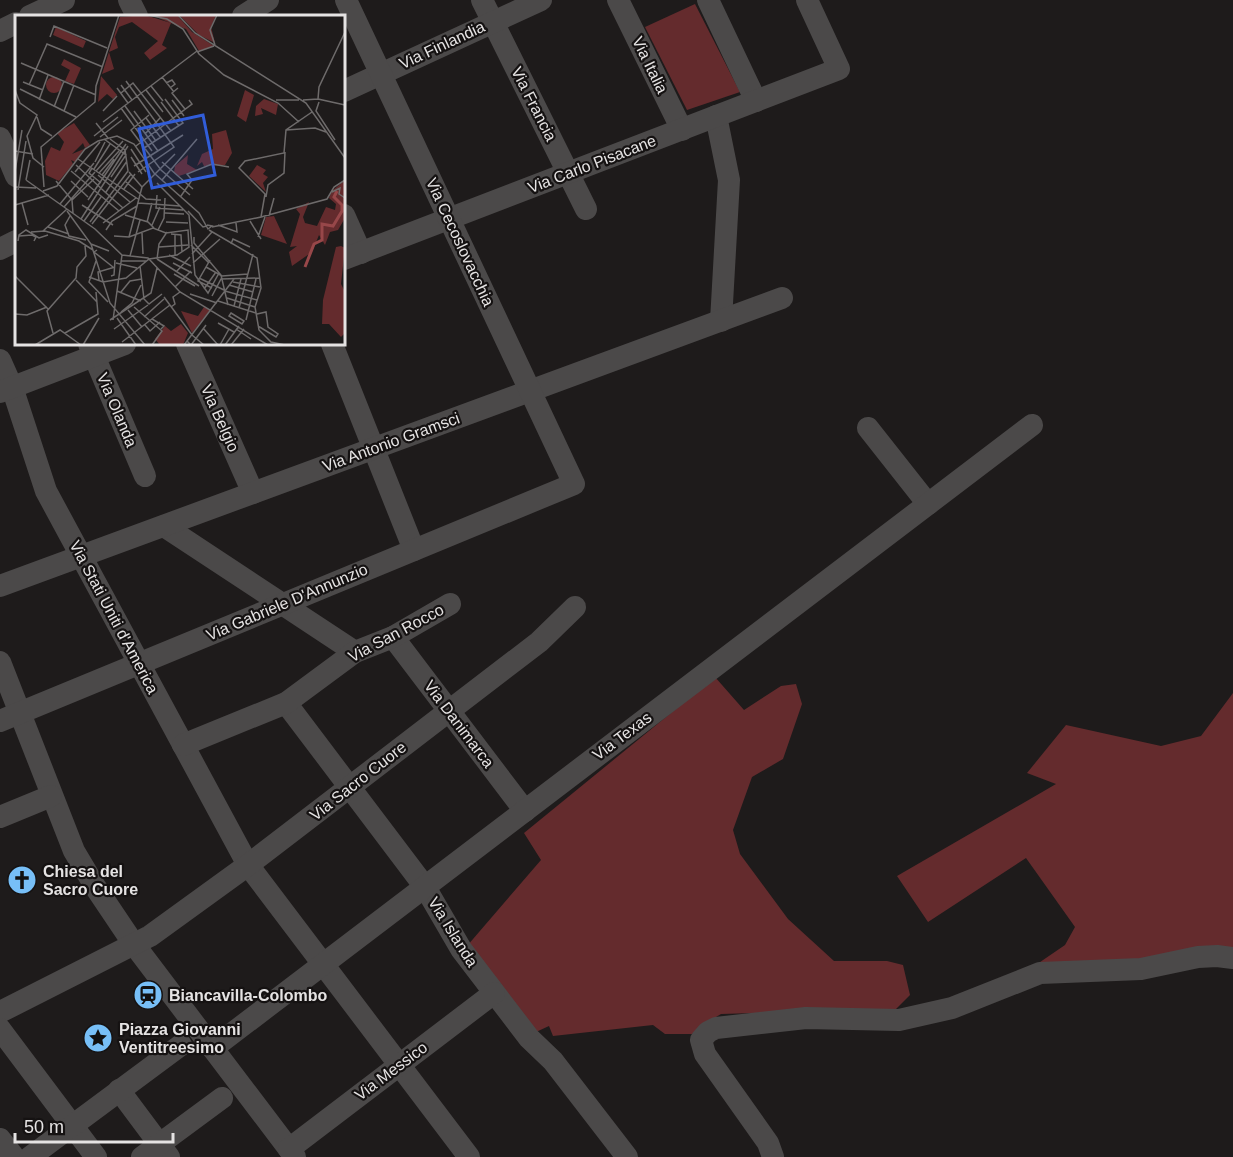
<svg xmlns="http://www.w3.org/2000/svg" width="1233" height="1157" font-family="Helvetica,sans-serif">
  <rect width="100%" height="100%" fill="#1e1b1b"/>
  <g fill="#642b2d">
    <polygon points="695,4 740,92 687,110 645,27"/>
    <polygon points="715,677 744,710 781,686 796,684 802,704 783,759 752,777 733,830 740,854 788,919 834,961 887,961 903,965 910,995 896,1009 721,1014 706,1023 692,1034 665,1034 653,1025 553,1036 549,1026 536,1032 467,946 541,860 524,833"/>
    <polygon points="1233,693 1233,950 1011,982 1065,945 1075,927 1026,858 928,922 897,876 1056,784 1027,773 1066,725 1161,746 1201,736"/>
  </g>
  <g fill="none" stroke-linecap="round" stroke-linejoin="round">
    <g stroke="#4b4949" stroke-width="22">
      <polyline points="129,0 137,16"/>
      <polyline points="482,0 586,209"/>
      <polyline points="618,0 682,130"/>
      <polyline points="708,0 756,101"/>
      <polyline points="30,16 64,0"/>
      <polyline points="243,16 268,0"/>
      <polyline points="0,31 16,23"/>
      <polyline points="344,91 541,0"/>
      <polyline points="716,116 729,180 721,321"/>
      <polyline points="0,138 16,176"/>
      <polyline points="344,215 361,253"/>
      <polyline points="0,249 16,241"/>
      <polyline points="344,259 839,69 807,0"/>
      <polyline points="89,344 145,476"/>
      <polyline points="187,344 253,493"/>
      <polyline points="332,344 414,550"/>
      <polyline points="0,360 12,387 46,491 248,865 469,1157"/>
      <polyline points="0,392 125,344"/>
      <polyline points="868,428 928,504"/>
      <polyline points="164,526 355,652"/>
      <polyline points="0,586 782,298"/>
      <polyline points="393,637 525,811"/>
      <polyline points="0,662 74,851 96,888 133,943 295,1157"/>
      <polyline points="286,703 425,887 461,949 529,1038 553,1061 627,1157"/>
      <polyline points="0,721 574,484 346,0"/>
      <polyline points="183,745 286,703 355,652 393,637 450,604"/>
      <polyline points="0,817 51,796"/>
      <polyline points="0,1012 150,936 248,865 539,642 575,607"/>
      <polyline points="0,1029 96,1157"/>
      <polyline points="213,1048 1032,425"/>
      <polyline points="119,1090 169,1157"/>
      <polyline points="0,1139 14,1157"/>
      <polyline points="289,1149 494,993"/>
      <polyline points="30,1157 181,1045"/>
      <polyline points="142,1157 222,1098"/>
      <polyline points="773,1157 768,1143 705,1054 701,1040 708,1032 716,1028 806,1018 899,1020 952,1008 1040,973 1141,969 1198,957 1217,956 1233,958"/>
    </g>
  </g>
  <defs>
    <g id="church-disc" transform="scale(1.5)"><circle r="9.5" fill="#77bff7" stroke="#151212"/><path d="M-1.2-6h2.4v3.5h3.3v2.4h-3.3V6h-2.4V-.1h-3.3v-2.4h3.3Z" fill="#111"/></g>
    <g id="station-disc" transform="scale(1.5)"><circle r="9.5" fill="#77bff7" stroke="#151212"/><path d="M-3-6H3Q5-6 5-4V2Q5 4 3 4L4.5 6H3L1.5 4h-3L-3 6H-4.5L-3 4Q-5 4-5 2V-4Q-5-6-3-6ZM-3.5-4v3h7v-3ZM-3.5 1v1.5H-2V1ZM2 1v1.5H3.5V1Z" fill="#111"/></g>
    <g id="sight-disc" transform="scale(1.5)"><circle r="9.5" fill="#77bff7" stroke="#151212"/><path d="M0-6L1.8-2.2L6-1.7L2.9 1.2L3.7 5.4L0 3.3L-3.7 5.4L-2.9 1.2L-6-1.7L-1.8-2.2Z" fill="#111"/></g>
  </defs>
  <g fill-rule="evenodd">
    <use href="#church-disc" x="22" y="880"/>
    <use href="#station-disc" x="148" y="995"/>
    <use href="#sight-disc" x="98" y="1038"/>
  </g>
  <g text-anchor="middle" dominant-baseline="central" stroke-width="4.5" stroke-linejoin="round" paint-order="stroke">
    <g font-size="16" fill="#e5e3e3" stroke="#151212">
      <text transform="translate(442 45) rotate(-25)">Via Finlandia</text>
      <text transform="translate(650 65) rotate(64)">Via Italia</text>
      <text transform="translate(534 104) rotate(63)">Via Francia</text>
      <text transform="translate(592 164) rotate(-21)">Via Carlo Pisacane</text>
      <text transform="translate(460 242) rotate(65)">Via Cecoslovacchia</text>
      <text transform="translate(117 410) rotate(67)">Via Olanda</text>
      <text transform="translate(220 418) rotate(66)">Via Belgio</text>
      <text transform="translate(391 442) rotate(-20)">Via Antonio Gramsci</text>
      <text transform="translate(287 602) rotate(-23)">Via Gabriele D'Annunzio</text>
      <text transform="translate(114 617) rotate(62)">Via Stati Uniti d'America</text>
      <text transform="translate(396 633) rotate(-28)">Via San Rocco</text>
      <text transform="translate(459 724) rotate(53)">Via Danimarca</text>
      <text transform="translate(622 736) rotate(-37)">Via Texas</text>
      <text transform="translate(358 781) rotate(-38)">Via Sacro Cuore</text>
      <text transform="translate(453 932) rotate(58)">Via Islanda</text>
      <text transform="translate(391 1071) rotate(-37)">Via Messico</text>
    </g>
    <g font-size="16" font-weight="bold" fill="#e5e3e3" stroke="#151212" text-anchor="start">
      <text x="43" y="871">Chiesa del<tspan x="43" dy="18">Sacro Cuore</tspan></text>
      <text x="169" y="995">Biancavilla-Colombo</text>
      <text x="119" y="1029">Piazza Giovanni<tspan x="119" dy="18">Ventitreesimo</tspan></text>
    </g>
  </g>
  <g transform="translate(15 15)">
    <rect width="330" height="330" fill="#1e1b1b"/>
    <path d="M130 0 156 8 147 30 152 33 135 45 129 38 143 26 117 7 104 12 100 22 103 33 94 37 99 54 87 59 105 2ZM136 0H162L177 17 199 31 184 36 171 14ZM164 0H201L196 12 200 28 184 20ZM41 12 71 26 68 33 38 20ZM49 44 66 53 59 69 50 66 55 55 46 50ZM86 61 102 80 98 84 92 79 83 87ZM31 70a8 8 0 1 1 16 0a8 8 0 1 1-16 0ZM230 75 239 80 231 107 222 101ZM249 84 263 89 261 100 246 93 248 99 240 101 241 91ZM59 108 75 130 70 133 68 128 57 139 69 134 60 147 56 145 58 149 44 166 31 160 30 146 36 132 45 136 49 127 42 118ZM211 115 217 138 210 150 189 151 187 147 182 151 187 139 198 134 197 119ZM173 140 172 149 182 155 164 161 159 157 160 151ZM242 150 251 155 248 159 253 162 248 168 251 177 234 161ZM330 165V203L323 215 315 217 310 230 304 220 297 237 277 251 274 237 282 231 275 232 285 199 281 194 294 187 288 202 290 208 302 211 311 192 320 195 321 189 314 183 317 176ZM259 201 272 229 246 220 251 202ZM326 231 330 233 326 269 330 277V318L326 322 314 309H307L308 285 321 232ZM189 292 195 295 177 318 166 296 183 301ZM166 309 173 318 168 330H145L140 324 150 311 156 316Z" fill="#642b2d"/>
    <path fill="none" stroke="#974749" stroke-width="3" d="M290 252 299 229 307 225V209L318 211 327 196V190L319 182 322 176"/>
    <path fill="none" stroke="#6e6b6b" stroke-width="1.5" d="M133 0 152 4 168 14 184 39 209 60 263 88 284 107M163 0 180 18 291 88 330 143M35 22 39 11 92 33M200 30 195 15 202 0M182 37 199 31M6 48 81 80M147 62 159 77M111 66 159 132 123 157M8 67 28 75M151 68 157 65 160 69 155 73M14 70 32 29 88 52M106 70 117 85M136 71 148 86M102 73 113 88M163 73 157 78 170 94M5 74 61 102M0 75 5 88 22 100 12 121 18 143 29 152M131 75 148 97M106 78 118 68 156 116M303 84 330 90M24 85 33 60M157 85 169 101M261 85H284M288 85 303 84 304 72 330 17M146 87 164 111M304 87 301 96 320 125M110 91 143 136M39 92 49 66M106 93 137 136M49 96 59 70M88 96 102 81M119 96 141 126M134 100 116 115 146 155 175 180M22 102 26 114 37 121M131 103 146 123M88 107 182 36M81 108 93 123M271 115 300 113 311 117M130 119 145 103M79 121 103 102M85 122 107 105M89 124 111 140 96 162M121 131 177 89 174 85M129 133 168 108 150 84M116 134 131 157M0 136 18 139M116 142 127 159M63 144 123 184M80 147 90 127M147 147 178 174M61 150 90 177M119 151 168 120M77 153 74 158 86 168M79 154 95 129M0 156 7 115M56 156 104 196M81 156 108 126M60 157 85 127M114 157 127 172M84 158 104 136M83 160 115 187M87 160 99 144M11 165 80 214 107 240 133 243 165 277 253 330M11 165 15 145M147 165 182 124M41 166 57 185 58 198M56 166 73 182M110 166 131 184 146 185M142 168 174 200 180 260 193 278 204 258M0 172 21 173M29 172 26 132 80 87 81 71 104 0M127 172 160 139M109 174 120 159M3 175 11 126M28 176 42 171 70 134 83 126 102 121 119 129 139 158 184 198 193 214 197 211 192 210M90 177 108 193M91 177 112 146M317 177 325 173 324 179 330 183M142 180 141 193 168 195M166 181 177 165 172 159 197 149 214 152M251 182 253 170 269 158 270 137M57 185 79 164M73 185 111 129M7 188 13 210M123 188 165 191M45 189 79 148M0 190 34 180M67 190 98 210M49 192 80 157M52 196 76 229 95 288 130 330M173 196 188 212 192 211M150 198 169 199M110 200 133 207 139 213M55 201 50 210 54 221 71 225M254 201 259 183M246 202 312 184 319 172 330 165M66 204 113 131M69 206 86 182M235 206 246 224M75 207 113 156 110 135 95 124M132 207 137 188M151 207 173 208M88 208 121 183M77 209 116 159M137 210 145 192M203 210 222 217 221 208M33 212 54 219M197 212 246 202 250 179 224 153 230 146 269 138 271 115 297 97M91 215 97 206 122 191M143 215 149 203 150 183M194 215 242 243 246 273 240 292 244 315 256 327 270 330M28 216 52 194M16 217 30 216 64 226 78 235M127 218 128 239M156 219 166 220 167 237M160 220V240M4 221 17 220 21 222 19 226M114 222 127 172M179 222V228L206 260 213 290M243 222 250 202M3 226 4 220 11 215 24 223 33 220M76 229 94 236M216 229 218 224 235 232M176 230 194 248M144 232 173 230M82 235 79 237 98 252M177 239 197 217M154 240 176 251M115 241 125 205M142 244 184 271M142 244 144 229 152 217M195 245 183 266 197 273M81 246 74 267 93 287M106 246H131M101 248 122 253M158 248 177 258M178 248 205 224M125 251 129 284 134 289 147 279M191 252 207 261 233 259M161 257 175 242M159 259 180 271M0 261 33 294M96 261 99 260 100 245M74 262 88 267 111 263 134 244 162 240 174 232 173 215 151 218 138 213 114 222 99 221M184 263 209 275M61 265 82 287M84 265 83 257 100 252M218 267 245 272M214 270 238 277M160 272 176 256M189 274 201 257M102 276 126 286M210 276 242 285M106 277 115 266 127 264M175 279 202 288M197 281 206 264 245 263M149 282 177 320 189 330M212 283 240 292M203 286 241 298M219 291 226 264M119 292 147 316 137 330M156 292 160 289 158 282 165 277M224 293 238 239M113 295 127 312M106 297 117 288 126 270M216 298 229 306 227 309 214 301ZM0 299 12 300 32 292M242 299 251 297 253 312 263 319 261 322 243 311M129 302 149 284M102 303 121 330M137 304 149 311 146 314M95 305 136 278 142 253M98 305 107 240M231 305 241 264M203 308 219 317M130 310 135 316 145 307M188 313 203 330M99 314 133 290M221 314 236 324M38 318 32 296 61 263 62 252 71 241 70 231M50 318 83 299 81 277M172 326 176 330 191 310M107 327 155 290M20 330 45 315 66 330M68 330 84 303M169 330 219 264M205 330 214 314M210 330 224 311M216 330 229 314"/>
    <path fill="#315dd9" fill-opacity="0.15" stroke="#315dd9" stroke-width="3" d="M188 100 200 160 137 173 124 114Z"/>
    <rect width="330" height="330" fill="none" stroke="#e5e3e3" stroke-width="3"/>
  </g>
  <path d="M15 1133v9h158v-9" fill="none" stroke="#e5e3e3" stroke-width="3"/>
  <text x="24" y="1133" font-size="18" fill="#e5e3e3" stroke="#151212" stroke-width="4.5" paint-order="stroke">50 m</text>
</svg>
